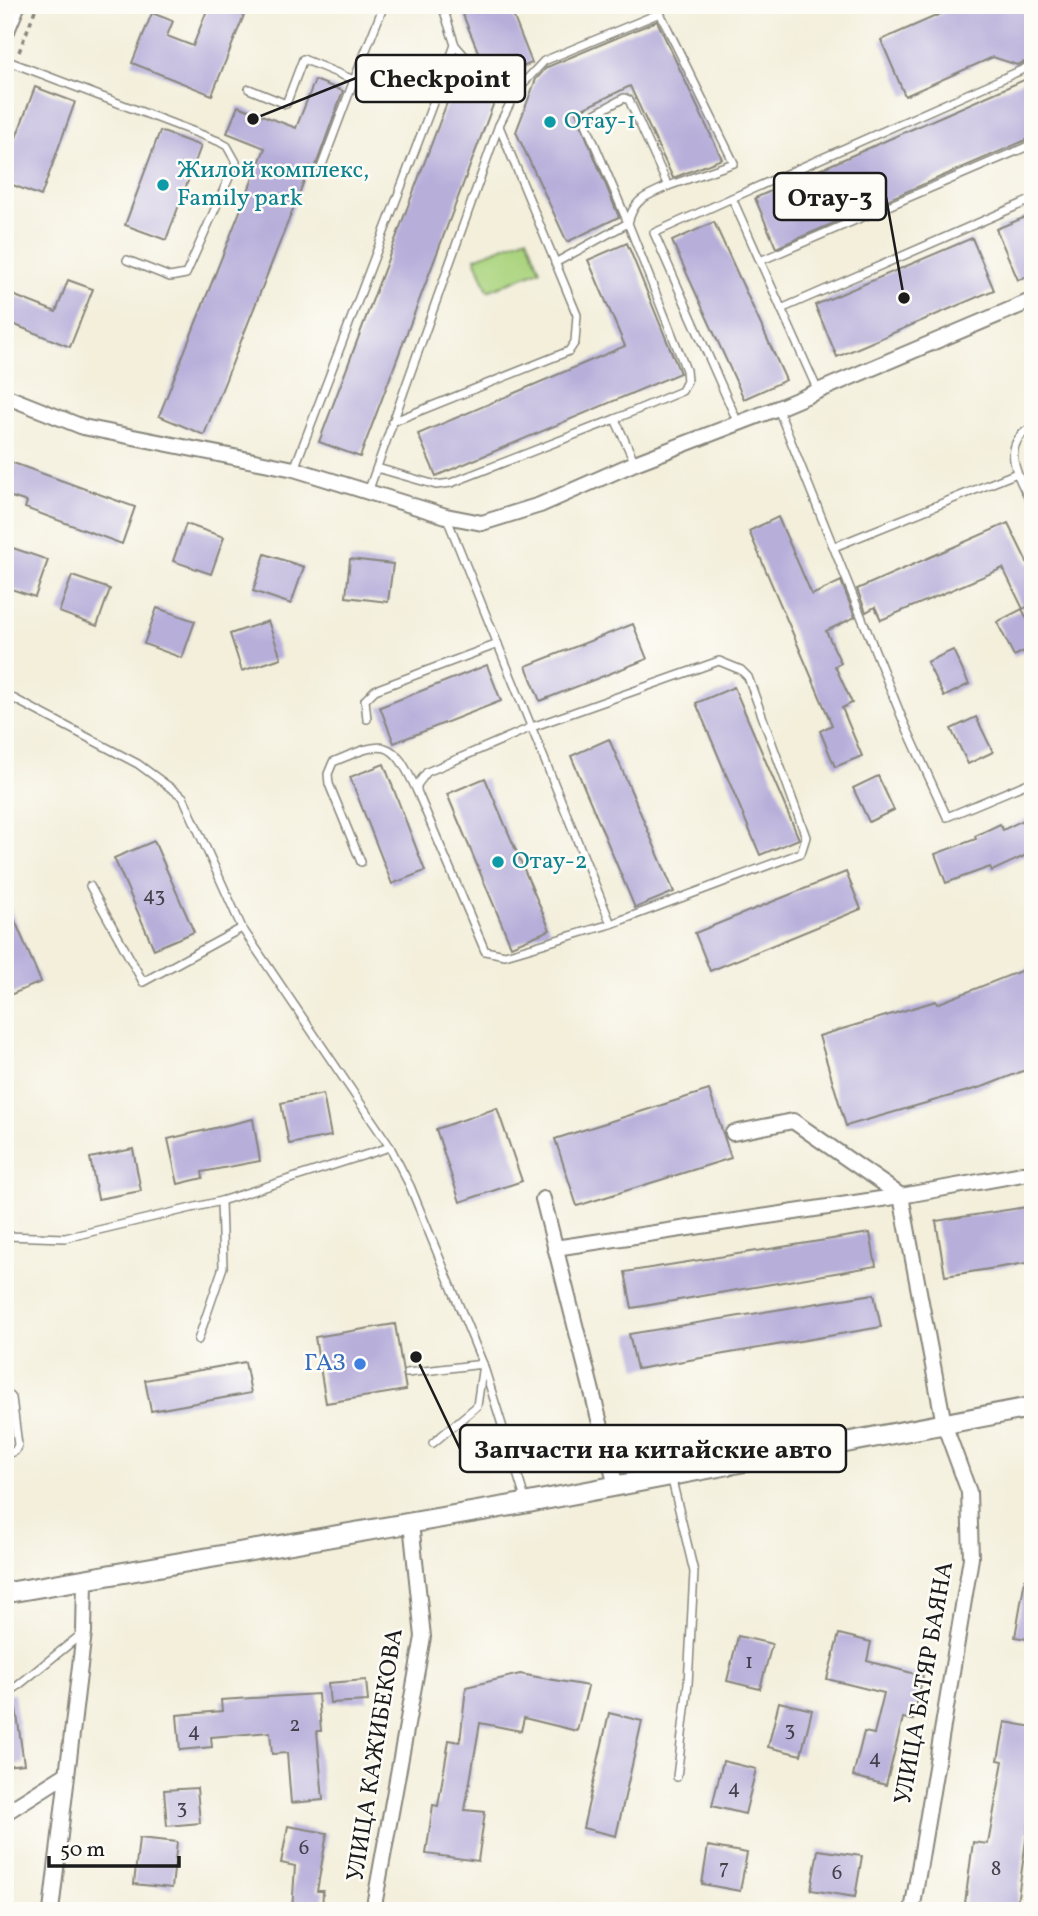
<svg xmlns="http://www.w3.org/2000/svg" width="1038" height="1916" font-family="Vollkorn,serif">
  <rect width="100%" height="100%" fill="#fdfcf7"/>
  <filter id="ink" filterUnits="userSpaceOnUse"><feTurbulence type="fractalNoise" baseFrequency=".0143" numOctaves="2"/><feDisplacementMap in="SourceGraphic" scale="14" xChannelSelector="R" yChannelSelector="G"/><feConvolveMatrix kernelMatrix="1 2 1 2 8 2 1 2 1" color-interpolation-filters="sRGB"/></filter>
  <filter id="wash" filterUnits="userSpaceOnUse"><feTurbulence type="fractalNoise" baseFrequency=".00686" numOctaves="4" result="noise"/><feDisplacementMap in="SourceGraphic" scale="28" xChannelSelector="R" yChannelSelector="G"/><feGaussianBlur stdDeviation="1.57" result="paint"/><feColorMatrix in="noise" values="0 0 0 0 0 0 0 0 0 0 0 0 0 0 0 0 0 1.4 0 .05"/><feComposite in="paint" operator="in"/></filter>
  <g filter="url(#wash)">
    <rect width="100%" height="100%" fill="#f3efdb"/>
    <polygon fill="#abd47f" stroke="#64784e" stroke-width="2" points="527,237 540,270 488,291 475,258"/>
    <g id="blocks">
      <g fill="#b7afda">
        <polygon points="209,5 248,5 212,95 132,63 152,13 173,21 167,36 193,46"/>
        <polygon points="459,5 509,5 532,63 505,74 501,85 485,69"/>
        <polygon points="961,5 1033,5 1033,59 1017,65 993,57 905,96 881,40"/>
        <polygon points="657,21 722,159 673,178 630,86 576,112 619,217 567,242 516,132 536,79 547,67"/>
        <polygon points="457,76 484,86 496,97 360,457 319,442"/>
        <polygon points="1033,76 1033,137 776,248 755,198"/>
        <polygon points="315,80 343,91 315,168 310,166 204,435 159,416 265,148 227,133 238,106 296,128"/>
        <polygon points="35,87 75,102 41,196 5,182 5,167"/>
        <polygon points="160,131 201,146 166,240 125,225"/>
        <polygon points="1033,214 1033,274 1018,280 996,229"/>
        <polygon points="714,222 786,380 744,399 672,241"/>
        <polygon points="972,238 994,290 837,357 815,305"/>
        <polygon points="627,243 680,373 436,476 418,434 625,346 588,260"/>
        <polygon points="68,280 93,289 70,347 5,321 5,292 56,312"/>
        <polygon points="5,460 135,507 122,544 25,508 27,502 5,495"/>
        <polygon points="778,517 812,595 841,581 855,617 826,631 841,663 835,666 852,703 842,708 862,756 835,767 820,731 832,725 749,531"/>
        <polygon points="1008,523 1028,564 1033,561 1033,604 1023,609 1003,568 881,620 875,607 866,612 857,589"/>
        <polygon points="186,524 224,537 211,574 173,561"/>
        <polygon points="10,547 48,560 35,597 5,587 5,560"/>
        <polygon points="265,554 304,567 291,604 253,591"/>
        <polygon points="350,559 393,564 388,602 346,597"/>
        <polygon points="72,576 110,589 97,626 59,612"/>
        <polygon points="157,608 195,621 182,658 144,644"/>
        <polygon points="1022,609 1033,631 1033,647 1014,656 997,622"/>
        <polygon points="268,621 281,658 242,671 230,634"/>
        <polygon points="633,624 647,659 540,701 526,666"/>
        <polygon points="953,650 969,684 944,697 927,662"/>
        <polygon points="487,665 501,701 394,743 380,707"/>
        <polygon points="734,687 799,839 760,855 696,703"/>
        <polygon points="976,717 993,752 968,764 951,729"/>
        <polygon points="609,739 674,892 635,908 571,756"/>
        <polygon points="384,764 425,871 392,884 350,777"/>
        <polygon points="878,776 894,810 869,822 853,788"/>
        <polygon points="485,778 550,930 511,946 447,794"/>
        <polygon points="1033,815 1033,852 992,871 990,867 946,883 935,854 976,839 975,836 1000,824 1003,830"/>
        <polygon points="154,841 194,932 154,949 114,858"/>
        <polygon points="846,872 861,909 710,971 695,933"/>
        <polygon points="5,897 41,982 5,997"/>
        <polygon points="1033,966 1033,1067 985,1086 846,1126 819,1036 936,1001 937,1004"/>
        <polygon points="709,1090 731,1158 577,1206 555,1139"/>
        <polygon points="323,1094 331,1136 289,1144 281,1103"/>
        <polygon points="497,1108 522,1181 460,1202 436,1129"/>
        <polygon points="253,1119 260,1161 202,1172 203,1178 178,1184 168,1139"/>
        <polygon points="133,1149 141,1191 98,1199 90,1158"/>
        <polygon points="1033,1206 1033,1262 945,1276 936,1221"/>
        <polygon points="870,1233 876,1266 632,1308 625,1272"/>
        <polygon points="874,1294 881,1327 637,1369 629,1334"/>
        <polygon points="395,1324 406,1390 326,1403 315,1337"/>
        <polygon points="245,1362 251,1393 151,1411 145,1380"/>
        <polygon points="1025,1579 1033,1579 1033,1640 1015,1637"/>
        <polygon points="839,1634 871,1642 867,1661 923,1676 913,1720 903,1718 886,1785 853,1776 864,1732 874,1734 884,1693 827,1679"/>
        <polygon points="738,1636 772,1644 760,1689 727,1681"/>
        <polygon points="520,1674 588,1686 577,1731 524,1718 521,1731 480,1723 465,1810 485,1812 478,1861 426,1854 433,1805 438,1806 449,1740 460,1742 466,1687"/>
        <polygon points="366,1680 368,1701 330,1703 328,1683"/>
        <polygon points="14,1694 24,1764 5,1766 5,1695"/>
        <polygon points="318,1694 321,1731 317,1731 323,1800 291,1803 287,1753 272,1754 270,1732 211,1737 212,1747 180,1750 177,1715 222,1711 221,1700"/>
        <polygon points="779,1702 812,1710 801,1755 768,1747"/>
        <polygon points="609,1713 642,1721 616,1836 583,1828"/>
        <polygon points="1005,1722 1033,1727 1033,1814 1030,1826 1028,1826 1016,1911 964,1911 973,1842 988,1844 1003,1761 998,1760"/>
        <polygon points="723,1761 756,1769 745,1814 712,1806"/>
        <polygon points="197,1788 200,1823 167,1826 164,1790"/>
        <polygon points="288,1826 327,1833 317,1891 323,1891 322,1911 292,1911 295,1866 281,1863"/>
        <polygon points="139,1838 177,1842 172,1888 134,1884"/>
        <polygon points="708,1846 747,1853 740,1891 702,1884"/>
        <polygon points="818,1850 862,1856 855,1897 811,1890"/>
      </g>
    </g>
  </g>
  <g filter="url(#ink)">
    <use href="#blocks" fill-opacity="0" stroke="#88867c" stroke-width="2"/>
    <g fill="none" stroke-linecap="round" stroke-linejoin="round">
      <g stroke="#88867c" stroke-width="10">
        <g id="lane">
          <polyline points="442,5 455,45 484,78 510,101"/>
          <polyline points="5,60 218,141 227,146 236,162 186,274 170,277 127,260"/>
          <polyline points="249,89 286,104 303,59 354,80 384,5"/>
          <polyline points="321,168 354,80"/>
          <polyline points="732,198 654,233 738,423"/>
          <polyline points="760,261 1033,144"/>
          <polyline points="781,309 1033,199"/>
          <polyline points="818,391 732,198 1033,65"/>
          <polyline points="778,409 902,718 947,817 1033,781"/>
          <polyline points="392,422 569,351 575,342 577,315 499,126"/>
          <path d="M1033 427C996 445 1021 481 1033 507"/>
          <path d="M635 463 615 419 682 391 687 381 686 370 628 223C635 197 646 197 668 186"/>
          <polyline points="377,468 436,485 451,483 615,419"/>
          <polyline points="294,469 455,45"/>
          <polyline points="368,492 499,125 517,90 544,61 660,13 734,163 668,186 629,100 624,98 589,117 586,124 628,223 555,263"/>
          <polyline points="446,516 611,924 801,853 806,837 748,677 741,670 719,661 532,727 427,772 417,785 417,791 485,951 505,955 611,924"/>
          <polyline points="834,547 1017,473"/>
          <polyline points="5,694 138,764 183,797 242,928 390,1147 410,1186 483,1364 526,1502"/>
          <polyline points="367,719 365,700 375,690 498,644"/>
          <path d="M361 862 329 784 328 774 333 762C385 740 392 737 417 791"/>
          <polyline points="90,886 143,982 242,928"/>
          <polyline points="5,1236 65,1238 221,1201 390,1147"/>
          <polyline points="198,1340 223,1267 221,1201"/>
          <polyline points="407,1373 483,1364 477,1406 433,1443"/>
          <polyline points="5,1390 12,1398 18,1445 15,1451 5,1455"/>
          <polyline points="671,1476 694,1572 688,1684 677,1777"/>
          <polyline points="5,1689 15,1688 83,1633"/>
        </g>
      </g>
      <g stroke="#88867c" stroke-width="18">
        <g id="street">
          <polyline points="5,396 83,427 294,469 446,516 482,523 540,505 635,463 778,408 1033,300"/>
          <polyline points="733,1133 793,1121 901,1196 944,1424 969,1492 971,1558 912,1911"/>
          <polyline points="543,1199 616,1486"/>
          <polyline points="555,1248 901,1196 1033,1172"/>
          <polyline points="5,1813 65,1775"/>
          <polyline points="51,1911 84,1632 85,1579"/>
          <polyline points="373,1911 423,1637 411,1523"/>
        </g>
      </g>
      <g stroke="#88867c" stroke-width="23">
        <g id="secondary">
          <polyline points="5,29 15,5"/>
          <polyline points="5,1593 526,1503 1033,1407"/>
        </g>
      </g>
      <g stroke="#88867c" stroke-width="3.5" stroke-dasharray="5 5" stroke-linecap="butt">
        <polyline points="19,52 37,5"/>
        <polyline points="5,87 11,72"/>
      </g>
      <use href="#lane" stroke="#fff" stroke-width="7"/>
      <use href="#street" stroke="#fff" stroke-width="14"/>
      <use href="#secondary" stroke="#fff" stroke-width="19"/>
    </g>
  </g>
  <g fill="#0f9aa8" stroke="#fdfcf7" stroke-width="2.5">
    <circle cx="550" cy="122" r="7"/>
    <circle cx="163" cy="185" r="7"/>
    <circle cx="498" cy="862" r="7"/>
  </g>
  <circle fill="#3f7fe0" stroke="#fdfcf7" stroke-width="2.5" cx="360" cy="1364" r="7"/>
  <g text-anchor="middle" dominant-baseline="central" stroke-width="5" stroke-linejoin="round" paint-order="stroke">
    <g font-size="21" fill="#43414c">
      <text x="154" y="895">43</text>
      <text x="749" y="1662">1</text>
      <text x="295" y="1725">2</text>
      <text x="790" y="1729">3</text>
      <text x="194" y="1731">4</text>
      <text x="875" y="1758">4</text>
      <text x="734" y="1788">4</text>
      <text x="182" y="1807">3</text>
      <text x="304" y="1848">6</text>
      <text x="724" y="1868">7</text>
      <text x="996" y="1869">8</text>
      <text x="837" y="1873">6</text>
    </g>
    <g font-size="24" fill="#0d838f" stroke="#fdfcf7" text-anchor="start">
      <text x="564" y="122">Отау-1</text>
      <text x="177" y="171">Жилой комплекс,<tspan x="177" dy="28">Family park</tspan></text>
      <text x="512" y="862">Отау-2</text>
    </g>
    <g font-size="24" fill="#366cbe" stroke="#fdfcf7" text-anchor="end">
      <text x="346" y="1364">ГАЗ</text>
    </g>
    <g font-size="24" fill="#1c1c1c" stroke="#fdfcf7">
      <text transform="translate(925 1683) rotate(-80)">УЛИЦА БАТЯР БАЯНА</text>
      <text transform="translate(376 1755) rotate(-81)">УЛИЦА КАЖИБЕКОВА</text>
    </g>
  </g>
  <path fill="none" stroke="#1c1c1c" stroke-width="2.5" d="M253 119L356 78M904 298L886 197M416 1357L460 1449"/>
  <g fill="#1c1c1c" stroke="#fdfcf7" stroke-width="2.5">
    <circle cx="253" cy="119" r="7"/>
    <circle cx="904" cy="298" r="7"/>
    <circle cx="416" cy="1357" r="7"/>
  </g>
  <g fill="#fdfcf7" stroke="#1c1c1c" stroke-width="2.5">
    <rect x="356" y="55" width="169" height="47" rx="7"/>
    <rect x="774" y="173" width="112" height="47" rx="7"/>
    <rect x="460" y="1425" width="386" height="47" rx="7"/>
  </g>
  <g font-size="26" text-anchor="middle" font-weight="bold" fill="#1c1c1c">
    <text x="440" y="87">Checkpoint</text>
    <text x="830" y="206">Отау-3</text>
    <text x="653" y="1458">Запчасти на китайские авто</text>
  </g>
  <rect width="1038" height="1916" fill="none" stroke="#fdfcf7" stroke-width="28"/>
  <path d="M49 1856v10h130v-10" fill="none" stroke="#1c1c1c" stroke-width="3.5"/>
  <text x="60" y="1856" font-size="21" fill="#1c1c1c" stroke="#fdfcf7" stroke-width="5" paint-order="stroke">50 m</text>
</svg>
